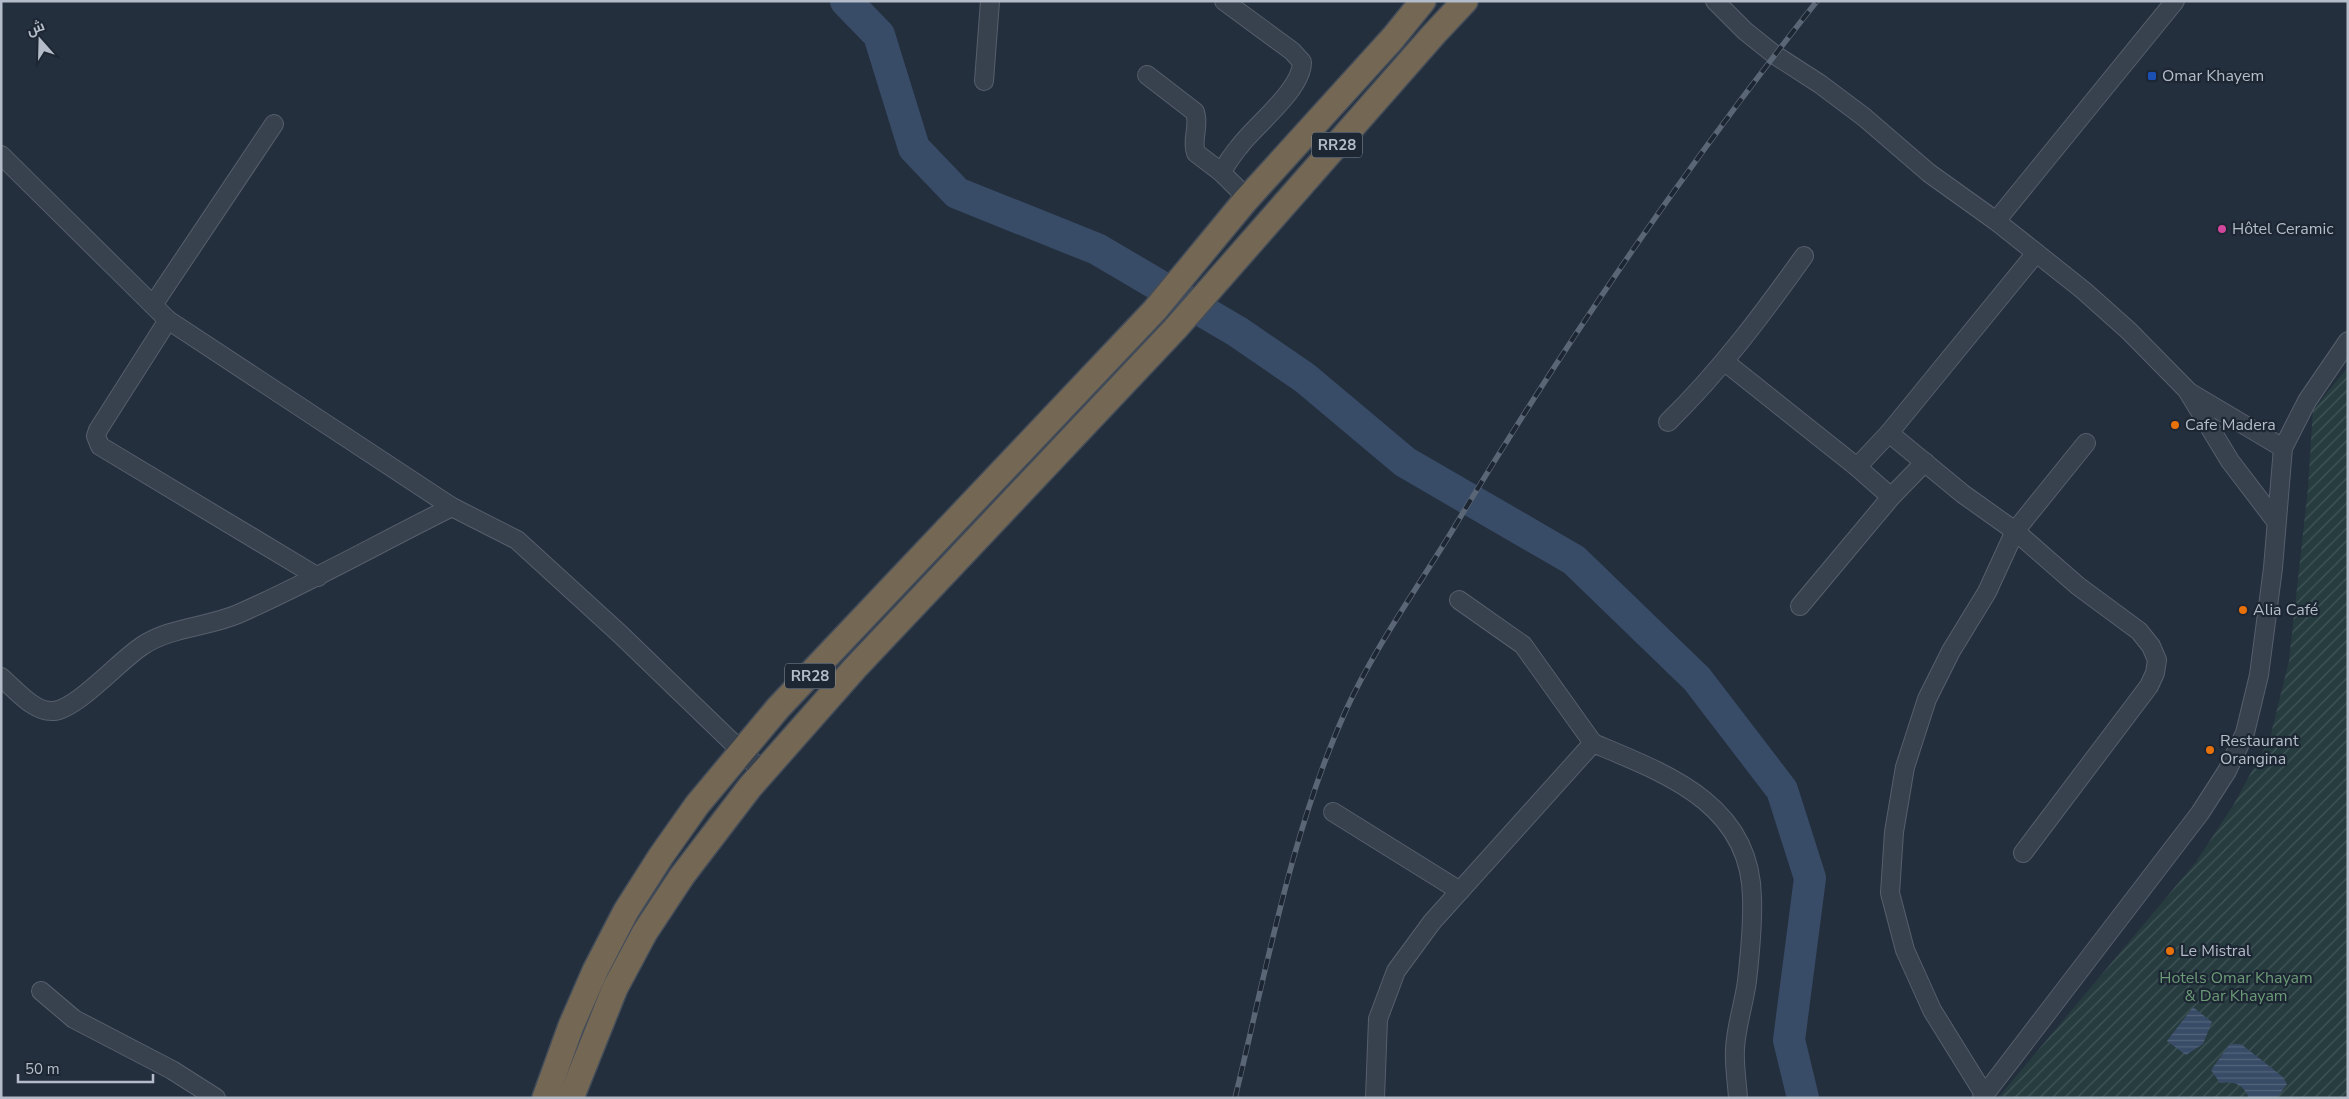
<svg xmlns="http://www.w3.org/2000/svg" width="2349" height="1099" font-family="'Nunito Sans',Cairo,sans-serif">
  <defs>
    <pattern id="garden-furrows" width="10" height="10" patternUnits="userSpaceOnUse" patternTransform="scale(1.25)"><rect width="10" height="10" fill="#263c3f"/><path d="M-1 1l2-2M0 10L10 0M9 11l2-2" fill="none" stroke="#435659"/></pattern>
    <pattern id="water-rules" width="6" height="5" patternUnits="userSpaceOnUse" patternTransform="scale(1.25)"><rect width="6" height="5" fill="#394c67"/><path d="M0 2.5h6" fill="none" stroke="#53647b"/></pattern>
  </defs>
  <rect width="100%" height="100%" fill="#242f3e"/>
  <polygon fill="url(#garden-furrows)" points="2348,367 2348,1098 1998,1098 2196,862 2234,804 2270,738 2289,661 2308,488 2313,410"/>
  <g fill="url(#water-rules)">
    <polygon points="2193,1007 2212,1022 2203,1044 2186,1055 2167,1041"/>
    <path d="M2230 1044H2241L2283 1077 2287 1084 2277 1098H2249C2243 1084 2235 1081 2220 1083L2211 1070Z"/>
  </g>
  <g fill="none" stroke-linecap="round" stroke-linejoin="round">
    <polyline stroke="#394c67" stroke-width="32" points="846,1 879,35 914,148 957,193 1097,249 1238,332 1305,378 1405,462 1574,560 1697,679 1782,790 1810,878 1789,1040 1803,1098"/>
    <g stroke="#565f6c" stroke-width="20">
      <g id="minor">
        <path d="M1224 1 1292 51 1302 62C1302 90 1255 125 1239 147 1232 155 1227 164 1221 172L1239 190 1245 201"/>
        <polyline points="1715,1 1745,31 1775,55 1820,84 1864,117 1929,173 1996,221 2083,290 2129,331 2187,390 2230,461 2275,520"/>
        <path d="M1147 75 1195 112C1200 127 1191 139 1196 153L1221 172"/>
        <polyline points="984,81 990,1"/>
        <polyline points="1,155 168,320 452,507 517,540 620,634 763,772"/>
        <polyline points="1996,221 2175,1"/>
        <polyline points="153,305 274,124"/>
        <polyline points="168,320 98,430 96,436 100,446 318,577"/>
        <polyline points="1725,362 1857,467 1891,497"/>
        <polyline points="2189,392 2283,448"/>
        <path d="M1668 422C1720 371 1762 315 1804 256"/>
        <polyline points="1889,433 1963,494 2015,531 2078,586 2139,631 2151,646 2157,660 2155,673 2149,686 2023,853"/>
        <polyline points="1857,467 1889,433 2036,253"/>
        <polyline points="1459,600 1523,645 1593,743"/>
        <polyline points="1800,606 1891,497 1925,462"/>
        <path d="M1 677C15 689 34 713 54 711 78 708 119 661 142 646 170 627 208 627 238 614 311 582 381 542 452 507"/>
        <polyline points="1333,812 1460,891"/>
        <polyline points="41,991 74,1019 172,1070 216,1098"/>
        <polyline points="1984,1094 1932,1010 1905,950 1890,893 1894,832 1905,767 1927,699 1951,651 1987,592 2015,531 2086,443"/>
        <path d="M1375 1098 1378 1019 1396 971 1432 922 1593 743C1667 774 1751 804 1752 898 1753 925 1750 954 1747 981 1744 1004 1736 1026 1735 1049 1734 1065 1737 1082 1738 1098"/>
        <polyline points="1982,1098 2200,813 2227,771 2245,733 2259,675 2273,568 2283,448 2307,401 2348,341"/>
      </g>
    </g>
    <g stroke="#434c59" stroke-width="28">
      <g id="highway">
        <polyline points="545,1098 571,1026 595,971 626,911 661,856 697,805 778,708 1155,310 1245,201 1393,38 1423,1"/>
        <polyline points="571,1098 615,988 645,932 682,876 750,787 855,668 1175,329 1434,34 1465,1"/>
      </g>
    </g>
    <use href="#minor" stroke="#38414e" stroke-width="18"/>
    <use href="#highway" stroke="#746855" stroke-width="25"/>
    <g stroke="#5a6575" stroke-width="5.5">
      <path id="rail" d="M1235 1098C1267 968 1291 832 1346 710 1375 647 1416 590 1452 531 1562 347 1684 169 1817 1"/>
    </g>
    <use href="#rail" stroke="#1d2633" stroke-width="4" stroke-dasharray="11" stroke-linecap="butt"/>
  </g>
  <rect fill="#1a4fb4" stroke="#1d2633" stroke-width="2" x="2147" y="71" width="10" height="10" rx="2.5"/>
  <circle fill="#d1479c" stroke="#1d2633" stroke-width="2" cx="2222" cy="229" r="5"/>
  <g fill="#e8710a" stroke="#1d2633" stroke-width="2">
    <circle cx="2175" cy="425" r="5"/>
    <circle cx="2243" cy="610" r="5"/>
    <circle cx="2210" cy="750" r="5"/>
    <circle cx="2170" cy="951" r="5"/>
  </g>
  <g text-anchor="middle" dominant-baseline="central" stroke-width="4.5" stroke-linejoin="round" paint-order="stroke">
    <g fill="#1d2633" stroke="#878f9c" stroke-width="1">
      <rect x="1312" y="132.5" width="50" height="25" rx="4"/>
      <rect x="785" y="663.5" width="50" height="25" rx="4"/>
    </g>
    <g font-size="15" font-weight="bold" fill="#b4bcc9">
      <text x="1337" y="145">RR28</text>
      <text x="810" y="676">RR28</text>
    </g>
    <g font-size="16" fill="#b4bcc9" stroke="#1d2633" text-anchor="start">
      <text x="2162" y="76">Omar Khayem</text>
      <text x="2232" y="229">Hôtel Ceramic</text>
      <text x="2185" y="425">Cafe Madera</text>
      <text x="2253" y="610">Alia Café</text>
      <text x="2220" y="741">Restaurant<tspan x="2220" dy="18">Orangina</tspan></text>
      <text x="2180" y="951">Le Mistral</text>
    </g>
    <g font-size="16" fill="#6b9a76" stroke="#1d2633">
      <text x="2236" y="978">Hotels Omar Khayam<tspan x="2236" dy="18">&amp; Dar Khayam</tspan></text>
    </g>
  </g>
  <rect width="2349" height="1099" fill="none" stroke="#b4bcc9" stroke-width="5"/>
  <g transform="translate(40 40) rotate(340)" stroke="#1d2633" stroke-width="4" paint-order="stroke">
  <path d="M0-4L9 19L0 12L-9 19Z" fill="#b4bcc9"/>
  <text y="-8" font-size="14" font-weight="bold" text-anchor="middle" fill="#b4bcc9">ش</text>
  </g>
  <path d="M18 1074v8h135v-8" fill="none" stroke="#b4bcc9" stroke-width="2.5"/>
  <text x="25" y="1074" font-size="15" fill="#b4bcc9" stroke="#1d2633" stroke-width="4" paint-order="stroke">50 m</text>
</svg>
